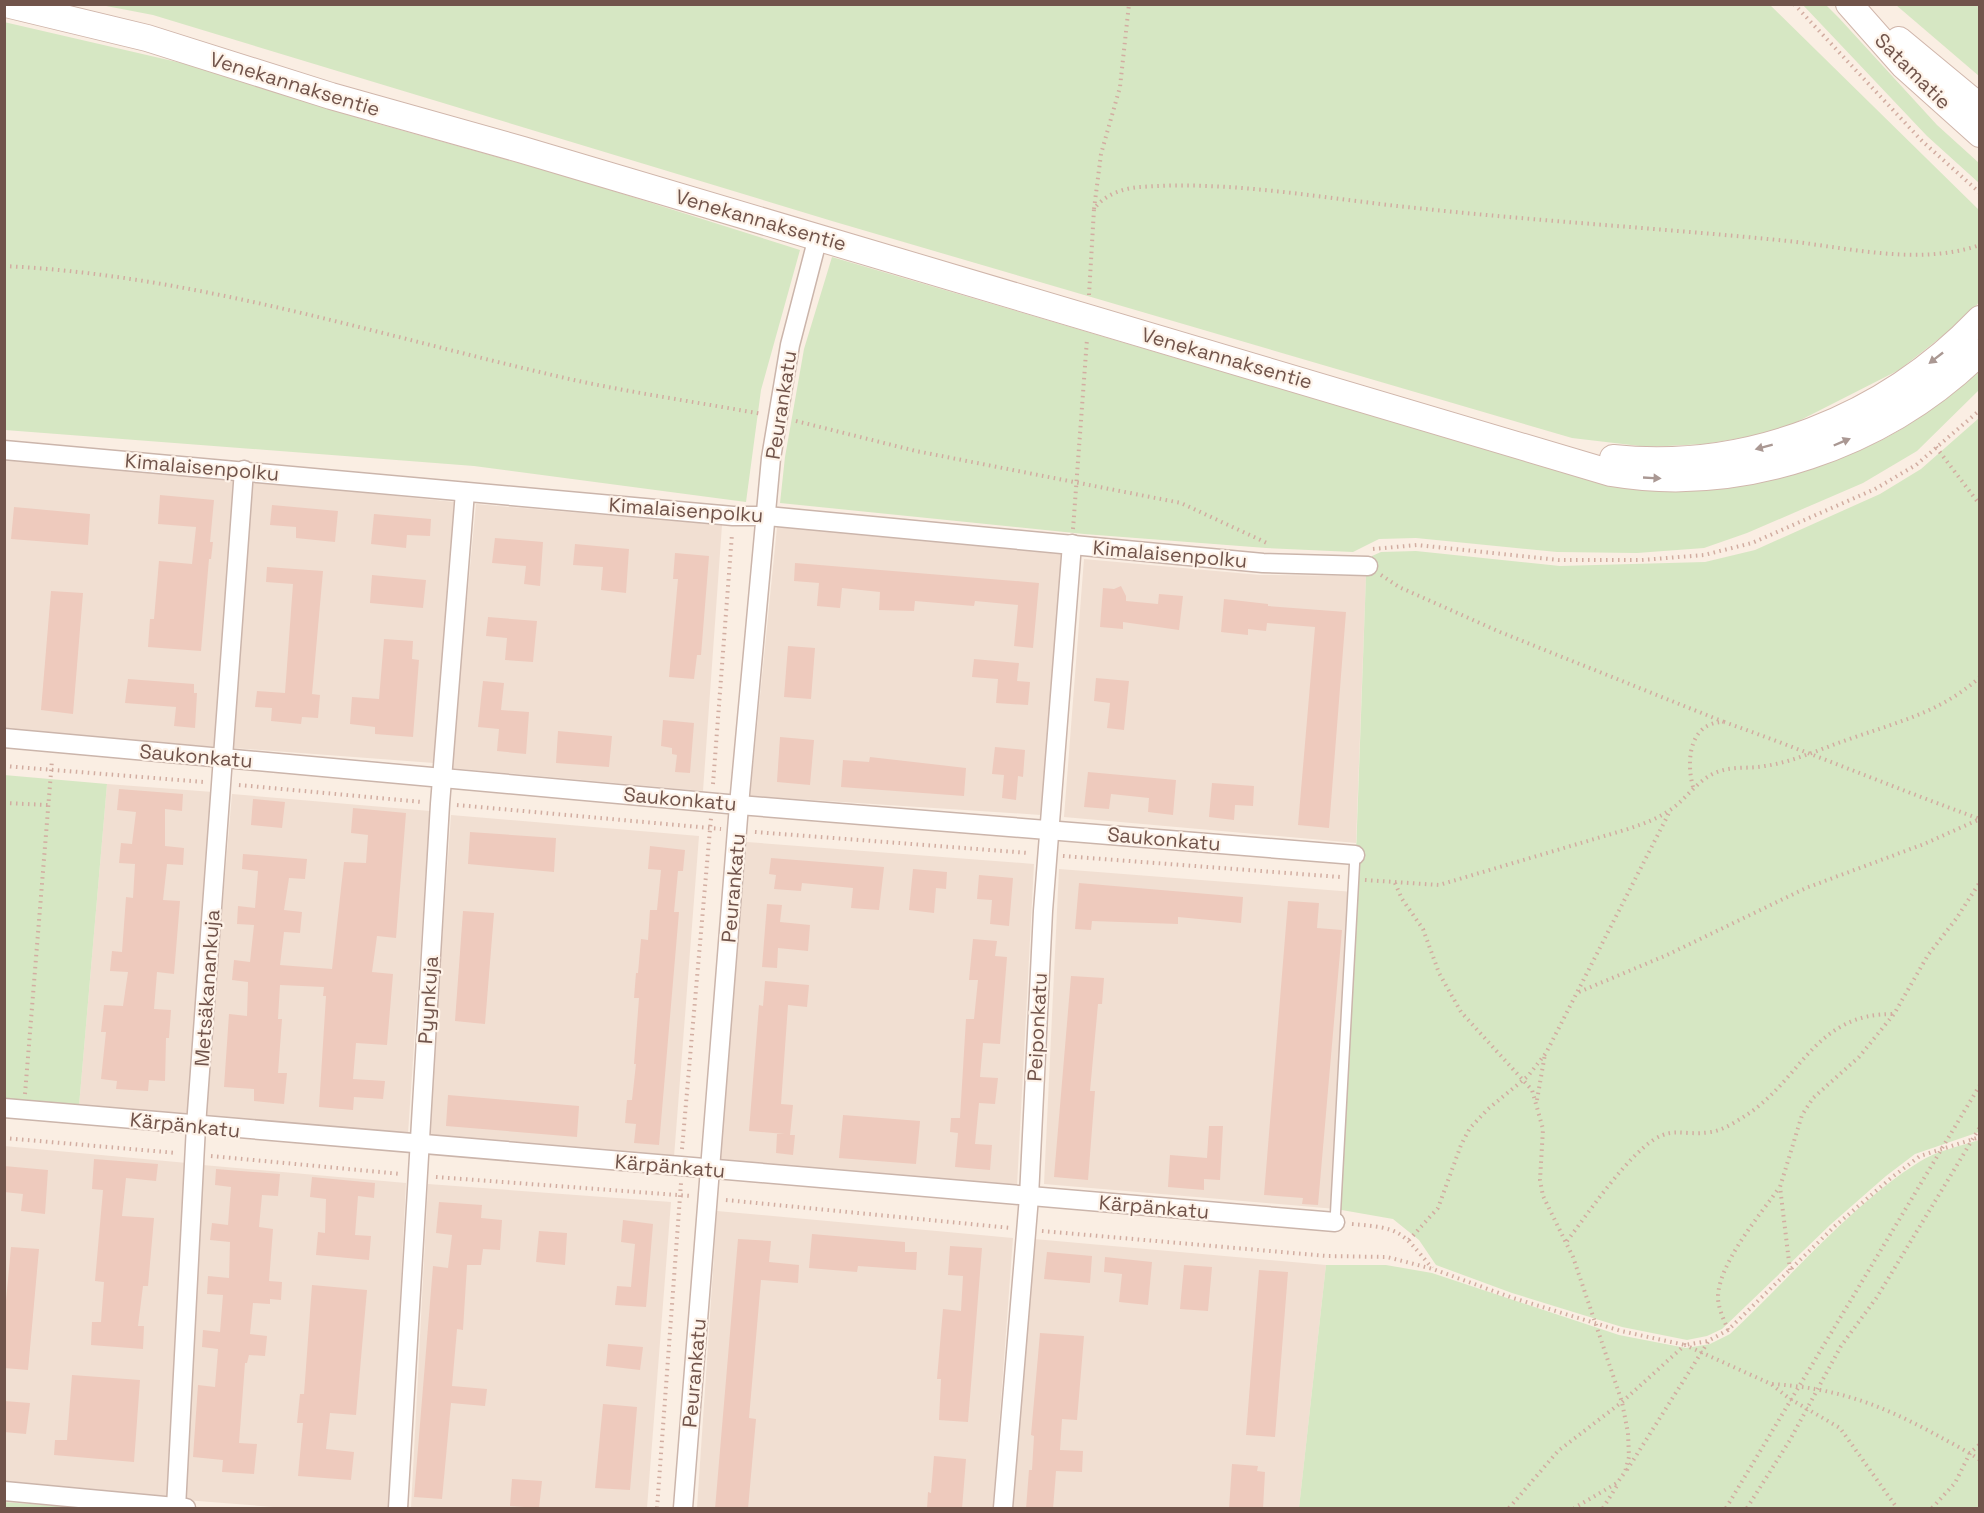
<svg xmlns="http://www.w3.org/2000/svg" width="1984" height="1513" font-family="'Space Grotesk',sans-serif">
  <rect width="100%" height="100%" fill="#faeee3"/>
  <g fill="#f1dfd2">
    <polygon points="4,459 234,479 216,747 5,730"/>
    <polygon points="252,481 454,502 434,763 233,748"/>
    <polygon points="476,504 722,525 703,791 451,768"/>
    <polygon points="777,527 1062,554 1041,815 750,796"/>
    <polygon points="1084,559 1260,575 1366,576 1356,843 1064,817"/>
    <polygon points="107,784 213,792 188,1115 79,1106"/>
    <polygon points="232,794 430,811 408,1134 204,1119"/>
    <polygon points="451,815 699,836 674,1157 428,1136"/>
    <polygon points="747,842 1034,864 1017,1186 719,1160"/>
    <polygon points="1059,869 1354,892 1336,1209 1044,1184"/>
    <polygon points="4,1146 187,1163 167,1496 5,1481"/>
    <polygon points="203,1165 406,1183 389,1508 286,1508 185,1500"/>
    <polygon points="428,1184 671,1202 647,1508 411,1508"/>
    <polygon points="717,1211 1013,1238 993,1508 697,1508"/>
    <polygon points="1034,1239 1326,1265 1299,1508 1012,1508"/>
  </g>
  <g fill="#d6e7c3">
    <polygon points="101,5 1770,5 1979,210 1979,302 1968,316 1899,370 1777,432 1705,444 1648,447 1572,438 832,221 153,15"/>
    <polygon points="1803,5 1826,5 1839,18 1937,125 1979,163 1979,183 1927,136"/>
    <polygon points="1896,5 1979,5 1979,76"/>
    <polygon points="4,22 190,65 375,123 566,176 800,250 761,390 746,502 474,466 5,430"/>
    <path d="M832 257 1561 471C1596 479 1632 489 1668 491 1739 495 1839 466 1900 430 1928 414 1954 389 1979 369V390L1917 451 1863 483 1747 533 1704 548 1637 553 1557 552 1416 538 1379 539 1353 552 1266 548 1084 534 780 503 785 457 804 349Z"/>
    <polygon points="1979,418 1979,1132 1915,1154 1886,1176 1830,1225 1722,1329 1707,1336 1687,1340 1622,1327 1512,1293 1436,1265 1419,1240 1393,1219 1336,1209 1355,882 1366,576 1372,567 1372,556 1381,552 1416,551 1560,566 1705,562 1755,550 1880,494 1921,469"/>
    <polygon points="4,775 107,784 79,1106 5,1100"/>
    <path d="M1979 1140V1508H1299L1326 1265H1386L1432 1273 1619 1335 1686 1348 1710 1344 1730 1334C1789 1279 1851 1205 1919 1162 1936 1151 1960 1146 1979 1140Z"/>
    <polygon points="4,1502 82,1508 5,1508"/>
  </g>
  <g fill="#eecabd">
    <polygon points="160,495 214,500 210,542 213,542 211,559 209,559 201,651 148,647 150,619 154,619 159,561 192,564 196,527 158,524"/>
    <polygon points="272,505 338,511 335,542 296,538 296,527 270,525"/>
    <polygon points="14,507 90,514 88,545 11,539"/>
    <polygon points="374,514 431,519 430,536 407,535 406,548 371,544"/>
    <polygon points="495,538 543,542 540,586 524,584 526,566 492,563"/>
    <polygon points="575,544 629,549 626,593 601,590 603,567 573,565"/>
    <polygon points="675,553 709,556 701,655 697,655 694,679 669,677 678,579 673,579"/>
    <polygon points="795,563 1039,583 1033,648 1014,646 1018,605 975,601 974,606 915,601 914,611 879,610 880,592 842,588 840,608 817,606 819,583 794,581"/>
    <polygon points="267,567 323,571 312,694 320,695 318,718 302,717 301,724 271,721 272,708 255,707 257,691 285,693 293,584 266,582"/>
    <polygon points="372,575 426,580 423,608 370,603"/>
    <polygon points="1121,586 1126,596 1126,601 1158,604 1159,594 1183,596 1179,630 1123,622 1123,629 1100,627 1103,588 1114,589"/>
    <polygon points="51,591 83,593 73,714 41,710"/>
    <polygon points="1224,599 1268,604 1268,606 1346,612 1329,828 1298,825 1315,627 1267,623 1266,631 1248,629 1248,635 1221,632"/>
    <polygon points="488,617 537,621 533,662 505,660 507,638 486,636"/>
    <polygon points="384,639 413,641 412,659 419,660 413,737 375,734 375,727 350,724 352,697 379,699"/>
    <polygon points="788,646 815,648 811,699 784,697"/>
    <polygon points="974,659 1019,663 1017,681 1030,682 1028,705 996,703 998,679 972,677"/>
    <polygon points="1096,678 1129,681 1124,730 1107,728 1110,703 1094,701"/>
    <polygon points="128,679 194,684 194,693 197,693 195,728 174,726 176,707 125,703"/>
    <polygon points="483,681 504,683 501,710 529,712 526,754 497,751 499,729 478,727"/>
    <polygon points="663,720 694,723 690,773 675,772 677,755 672,754 672,748 661,746"/>
    <polygon points="558,731 612,736 609,767 556,763"/>
    <polygon points="780,737 814,740 810,785 777,782"/>
    <polygon points="995,747 1025,750 1023,777 1018,776 1016,800 1002,798 1004,775 992,774"/>
    <polygon points="870,757 966,768 964,796 841,787 843,760 869,762"/>
    <polygon points="1088,772 1176,780 1173,815 1148,812 1149,798 1111,794 1109,809 1084,807"/>
    <polygon points="1212,783 1254,786 1253,806 1235,805 1234,820 1209,817"/>
    <polygon points="119,789 183,794 182,811 165,809 165,846 184,848 183,865 167,864 163,900 180,901 174,974 157,972 154,1009 171,1010 169,1038 166,1038 165,1081 149,1080 148,1091 116,1089 117,1081 101,1079 106,1032 101,1032 104,1005 123,1006 128,972 110,971 112,951 122,952 126,897 133,898 135,864 119,863 121,843 132,844 136,812 117,810"/>
    <polygon points="253,799 285,802 282,828 251,825"/>
    <polygon points="353,808 406,813 396,938 377,936 372,972 393,974 387,1045 356,1043 353,1079 385,1081 383,1099 354,1097 353,1110 319,1107 326,996 323,996 324,987 280,985 278,1019 282,1019 278,1073 287,1073 284,1104 254,1101 254,1089 224,1087 229,1014 247,1016 248,982 232,980 234,960 250,962 254,925 237,924 238,906 255,908 258,871 242,869 243,854 307,859 305,879 289,878 284,910 302,912 300,933 284,932 280,965 332,969 344,862 366,863 368,835 351,833"/>
    <polygon points="470,832 556,838 554,872 468,864"/>
    <polygon points="650,846 685,850 683,871 678,871 674,912 679,912 659,1145 634,1143 636,1124 625,1123 627,1100 632,1100 636,1064 634,1064 639,998 634,998 636,973 638,973 641,939 648,940 650,910 657,910 661,870 648,869"/>
    <polygon points="771,858 884,867 879,910 851,908 853,888 802,883 801,891 774,889 776,875 769,874"/>
    <polygon points="913,869 947,872 946,889 936,888 934,913 909,910"/>
    <polygon points="979,875 1013,878 1009,926 990,924 992,900 977,899"/>
    <polygon points="1079,883 1243,897 1241,923 1178,917 1178,924 1092,921 1091,930 1075,929"/>
    <polygon points="1288,901 1319,903 1317,928 1342,930 1318,1205 1302,1204 1303,1198 1264,1195"/>
    <polygon points="767,904 782,905 780,922 810,925 808,951 778,948 777,968 762,967"/>
    <polygon points="463,911 494,913 485,1024 455,1021"/>
    <polygon points="973,939 997,941 995,956 1007,957 1000,1044 983,1043 980,1077 998,1078 995,1104 979,1103 975,1144 992,1145 990,1170 955,1167 958,1133 950,1132 951,1118 960,1118 966,1019 974,1019 978,980 969,980"/>
    <polygon points="1071,976 1104,978 1102,1004 1098,1004 1090,1091 1095,1091 1088,1180 1054,1177"/>
    <polygon points="765,981 809,985 807,1007 788,1005 781,1104 793,1105 790,1135 795,1135 793,1155 776,1153 777,1134 785,1134 749,1131 759,1005 763,1006"/>
    <polygon points="448,1095 579,1106 577,1137 446,1126"/>
    <polygon points="843,1115 920,1121 916,1164 839,1158"/>
    <polygon points="1209,1126 1223,1126 1220,1180 1204,1179 1204,1190 1168,1187 1170,1155 1207,1158"/>
    <polygon points="94,1159 158,1164 156,1181 126,1178 122,1216 154,1218 148,1286 143,1286 138,1326 144,1326 143,1349 91,1345 92,1322 101,1322 104,1282 95,1281 103,1190 92,1189"/>
    <polygon points="4,1166 48,1170 45,1214 21,1211 23,1194 4,1192"/>
    <polygon points="216,1169 280,1174 278,1196 262,1195 259,1227 273,1229 269,1281 282,1282 281,1300 270,1299 270,1304 253,1303 250,1334 267,1336 265,1356 249,1355 247,1363 245,1363 239,1443 257,1444 254,1474 222,1472 223,1460 193,1457 198,1385 215,1387 218,1349 202,1347 203,1330 220,1332 223,1295 207,1294 208,1276 229,1278 230,1242 210,1240 212,1223 228,1225 231,1187 215,1185"/>
    <polygon points="312,1177 375,1183 374,1198 358,1196 355,1235 371,1236 369,1260 316,1255 318,1232 325,1233 326,1199 310,1197"/>
    <polygon points="439,1202 482,1205 481,1218 502,1220 500,1250 483,1249 481,1265 467,1265 463,1330 457,1329 452,1386 487,1389 485,1406 451,1403 442,1499 414,1497 433,1266 448,1268 452,1235 436,1233"/>
    <polygon points="623,1220 653,1224 646,1307 615,1305 617,1286 631,1287 635,1244 621,1242"/>
    <polygon points="539,1231 567,1233 565,1265 536,1262"/>
    <polygon points="812,1234 905,1242 905,1252 917,1252 916,1270 858,1266 857,1272 809,1268"/>
    <polygon points="738,1239 771,1241 769,1262 799,1265 798,1283 761,1280 749,1418 756,1419 748,1509 715,1509"/>
    <polygon points="950,1246 982,1248 968,1422 939,1420 941,1379 937,1379 943,1309 961,1311 963,1276 948,1275"/>
    <polygon points="11,1247 39,1249 28,1370 4,1368 4,1322"/>
    <polygon points="1047,1252 1092,1256 1090,1283 1044,1279"/>
    <polygon points="1105,1257 1152,1262 1148,1305 1119,1302 1122,1274 1104,1272"/>
    <polygon points="1184,1265 1212,1267 1208,1311 1180,1309"/>
    <polygon points="1259,1270 1288,1272 1275,1437 1246,1435"/>
    <polygon points="312,1285 367,1290 356,1415 330,1413 326,1449 354,1452 351,1480 298,1476 303,1423 297,1423 300,1394 304,1394"/>
    <polygon points="1040,1333 1084,1336 1077,1420 1062,1419 1060,1450 1083,1451 1082,1472 1056,1471 1053,1509 1026,1509 1029,1470 1032,1470 1034,1436 1031,1435"/>
    <polygon points="608,1344 643,1347 640,1370 606,1366"/>
    <polygon points="72,1375 140,1380 134,1462 54,1455 55,1440 67,1440"/>
    <polygon points="4,1401 30,1403 26,1434 4,1432"/>
    <polygon points="603,1404 637,1407 630,1490 595,1488"/>
    <polygon points="934,1456 966,1459 962,1509 927,1509 928,1492 931,1493"/>
    <polygon points="1232,1464 1258,1466 1257,1471 1265,1472 1263,1509 1229,1509"/>
    <polygon points="512,1479 542,1481 539,1508 510,1506"/>
  </g>
  <g fill="none" stroke-linecap="round" stroke-linejoin="round">
    <g stroke="#cbb5ab" stroke-width="12">
      <polyline id="lane" points="1335,1222 1355,855"/>
    </g>
    <g stroke="#cbb5ab" stroke-width="21">
      <g id="street">
        <polyline points="4,450 733,516 767,516 1263,563 1368,566"/>
        <polyline points="4,738 739,805 1355,855"/>
        <polyline points="4,1108 1335,1222"/>
        <polyline points="4,1491 186,1508"/>
        <polyline points="176,1508 196,1126 244,470"/>
        <polyline points="398,1508 440,804 465,492"/>
        <polyline points="683,1508 739,805 771,458 790,345 818,237"/>
        <polyline points="1003,1508 1029,1197 1043,911 1072,544"/>
      </g>
    </g>
    <g stroke="#d0b6ab" stroke-width="28">
      <g id="secondary">
        <path d="M6 4 147 38 331 96 523 150 1611 473C1743 495 1884 446 1980 352"/>
        <polyline points="1849,4 1903,65 1980,134"/>
        <polyline points="1899,40 1980,107"/>
        <path d="M1613 458C1749 472 1885 418 1980 319"/>
      </g>
    </g>
    <g stroke="#d2ada1" stroke-width="4" stroke-dasharray="1.5 4.5" stroke-linecap="butt">
      <polyline points="1794,4 1922,141 1980,193"/>
      <polyline points="1094,209 1101,154 1120,87 1129,4"/>
      <path d="M4 266C190 275 368 332 548 374 618 391 691 401 762 414"/>
      <path d="M1089 295 1094 209C1104 195 1123 188 1141 187 1232 180 1326 199 1416 208 1537 221 1657 228 1778 240 1843 246 1916 267 1980 245"/>
      <polyline points="796,421 916,451 1181,503 1269,544"/>
      <polyline points="1936,447 1980,505"/>
      <polyline points="1073,529 1087,339"/>
      <polyline points="1373,549 1417,545 1559,560 1642,560 1704,555 1752,543 1875,489 1916,465 1980,410"/>
      <polyline points="1381,575 1399,587 1500,632 1724,722"/>
      <polyline points="4,766 204,782"/>
      <polyline points="713,784 732,534"/>
      <polyline points="239,785 422,802"/>
      <path d="M1693 787C1686 761 1689 722 1724 722 1810 752 1894 788 1980 819"/>
      <polyline points="4,803 48,805"/>
      <polyline points="457,805 721,829"/>
      <polyline points="755,832 1029,853"/>
      <polyline points="1063,856 1340,877"/>
      <path d="M1365 880 1439 885 1628 829C1643 824 1657 819 1670 810 1688 798 1698 778 1720 771 1735 766 1750 769 1765 766 1792 762 1818 750 1844 741 1893 723 1939 714 1980 677"/>
      <polyline points="1395,883 1402,899 1423,929 1439,973 1461,1012 1532,1090 1543,1129 1540,1180 1543,1196 1573,1257 1622,1402 1628,1433 1629,1457 1625,1472 1617,1483 1574,1508"/>
      <polyline points="1579,992 1667,955 1806,888 1924,844 1980,819"/>
      <polyline points="25,1094 52,760"/>
      <polyline points="1537,1100 1545,1054"/>
      <polyline points="4,1138 177,1153"/>
      <polyline points="682,1149 711,818"/>
      <polyline points="211,1156 401,1174"/>
      <polyline points="436,1177 691,1196"/>
      <polyline points="726,1200 1011,1228"/>
      <path d="M1352 1224C1401 1228 1401 1231 1432 1268"/>
      <polyline points="1042,1231 1327,1256 1387,1257 1433,1269 1510,1297 1621,1331 1685,1345 1708,1341 1728,1330 1835,1226 1891,1178 1920,1156 1980,1137"/>
      <polyline points="1409,1240 1438,1208 1461,1145 1470,1128 1488,1109 1528,1076 1546,1053 1670,811"/>
      <path d="M1567 1241C1589 1212 1616 1172 1643 1148 1671 1123 1681 1137 1711 1132 1724 1130 1737 1121 1748 1114 1802 1078 1815 1013 1894 1014"/>
      <polyline points="1790,1270 1780,1187 1802,1115 1813,1098 1859,1057 1894,1014 1928,955 1956,919 1980,882"/>
      <path d="M1728 1330C1724 1320 1719 1310 1718 1299 1717 1265 1760 1215 1779 1188"/>
      <path d="M1772 1384C1834 1388 1877 1403 1931 1432 1947 1441 1964 1449 1980 1460"/>
      <polyline points="1627,1470 1708,1342"/>
      <polyline points="657,1508 681,1183"/>
      <polyline points="1509,1508 1558,1451 1622,1402 1685,1345 1771,1384 1790,1399 1840,1428 1897,1508"/>
      <polyline points="1603,1508 1618,1484"/>
      <polyline points="1726,1508 1980,1085"/>
      <polyline points="1747,1508 1790,1440 1841,1346 1877,1297 1980,1127"/>
      <polyline points="1932,1508 1955,1483 1970,1453 1980,1444"/>
    </g>
    <use href="#lane" stroke="#fff" stroke-width="9"/>
    <use href="#street" stroke="#fff" stroke-width="18"/>
    <use href="#secondary" stroke="#fff" stroke-width="26"/>
  </g>
  <defs><path id="oneway-solid" d="M-6-.8H1V-3.2L6.5 0L1 3.2V.8H-6Z" transform="scale(1.5)"/></defs>
  <g fill="#aa9893">
    <use href="#oneway-solid" transform="translate(1936 358) rotate(142)"/>
    <use href="#oneway-solid" transform="translate(1842 442) rotate(-23)"/>
    <use href="#oneway-solid" transform="translate(1764 447) rotate(165)"/>
    <use href="#oneway-solid" transform="translate(1652 478) rotate(3)"/>
  </g>
  <g text-anchor="middle" dominant-baseline="central" stroke-width="4.5" stroke-linejoin="round" paint-order="stroke">
    <g font-size="20" fill="#71544b" stroke="#fef3e9">
      <text transform="translate(1913 71) rotate(45)">Satamatie</text>
      <text transform="translate(295 84) rotate(17)">Venekannaksentie</text>
      <text transform="translate(761 220) rotate(16)">Venekannaksentie</text>
      <text transform="translate(1227 358) rotate(16)">Venekannaksentie</text>
      <text transform="translate(781 405) rotate(-81)">Peurankatu</text>
      <text transform="translate(202 467) rotate(5)">Kimalaisenpolku</text>
      <text transform="translate(686 510) rotate(4)">Kimalaisenpolku</text>
      <text transform="translate(1170 554) rotate(5)">Kimalaisenpolku</text>
      <text transform="translate(196 756) rotate(5)">Saukonkatu</text>
      <text transform="translate(680 799) rotate(5)">Saukonkatu</text>
      <text transform="translate(1164 839) rotate(5)">Saukonkatu</text>
      <text transform="translate(733 888) rotate(-85)">Peurankatu</text>
      <text transform="translate(207 988) rotate(-86)">Metsäkanankuja</text>
      <text transform="translate(428 1000) rotate(-86)">Pyynkuja</text>
      <text transform="translate(1037 1027) rotate(-87)">Peiponkatu</text>
      <text transform="translate(185 1125) rotate(6)">Kärpänkatu</text>
      <text transform="translate(670 1166) rotate(5)">Kärpänkatu</text>
      <text transform="translate(1154 1207) rotate(5)">Kärpänkatu</text>
      <text transform="translate(694 1373) rotate(-85)">Peurankatu</text>
    </g>
  </g>
  <rect width="1984" height="1513" fill="none" stroke="#71544b" stroke-width="12"/>
</svg>
